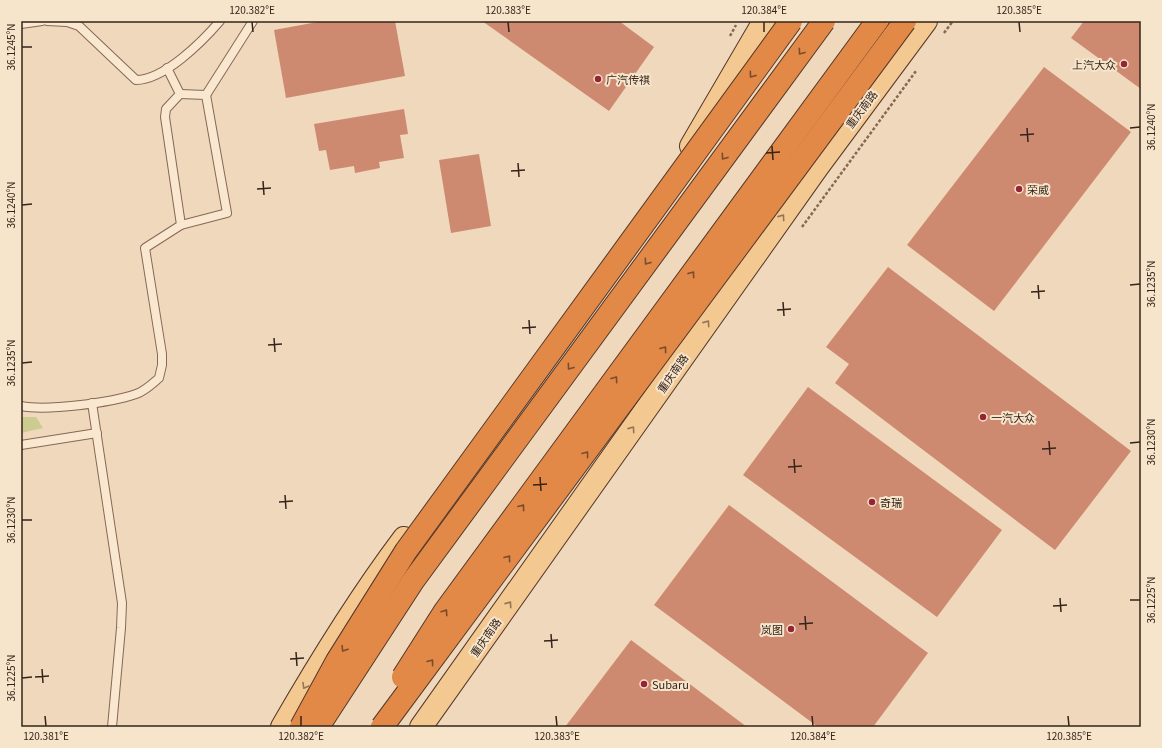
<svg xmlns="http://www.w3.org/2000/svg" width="1162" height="748" font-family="Georgia,'Noto Sans SC',serif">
  <rect width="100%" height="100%" fill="#efd8bc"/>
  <polygon fill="#cccb90" points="21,417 36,417 43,428 21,433"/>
  <g fill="#ce8a70">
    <polygon points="323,21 395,21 405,76 286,98 274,30"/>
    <polygon points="482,21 619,21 654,47 609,111"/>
    <polygon points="1084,21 1141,21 1141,89 1071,38"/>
    <polygon points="1044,67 1131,132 994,311 907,245"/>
    <polygon points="404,109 408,134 400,135 404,158 379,162 380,168 355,173 354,166 330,170 326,150 319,151 314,124"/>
    <polygon points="479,154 491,226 451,233 439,160"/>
    <polygon points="888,267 1131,451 1055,550 835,383 849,364 826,347"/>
    <polygon points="808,387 1002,530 937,617 743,475"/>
    <polygon points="729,505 928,653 873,727 818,727 654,605"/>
    <polygon points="631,640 747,727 565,727"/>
  </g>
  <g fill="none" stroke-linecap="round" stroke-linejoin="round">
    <g stroke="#866855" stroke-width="10">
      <g id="lane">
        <path d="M47 21 67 22 79 26 136 80C164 80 202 42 220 21"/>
        <polyline points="21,24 42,21"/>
        <polyline points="180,94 206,95 227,213 181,225"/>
        <polyline points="206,95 253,21"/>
        <polyline points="92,403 122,603 121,628 112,727"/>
        <path d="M21 406C47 411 110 403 136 394 145 391 152 384 159 378L162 365V354L145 248 181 225 165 117 166 109 180 94 167 68"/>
        <polyline points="21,445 97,433"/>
      </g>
    </g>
    <g stroke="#53382a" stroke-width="24">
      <g id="primary">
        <polyline points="691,146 764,21"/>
        <path d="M282 727C320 661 358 599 404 538"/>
        <polyline points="421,727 817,168 926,21"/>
      </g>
    </g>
    <g stroke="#866855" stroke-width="2.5" stroke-dasharray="3 2" stroke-linecap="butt">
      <polyline points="944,33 953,21"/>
      <polyline points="730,36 736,25"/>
      <polyline points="802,227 916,71"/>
    </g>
    <use href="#lane" stroke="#fae7cf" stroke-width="8"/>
    <use href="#primary" stroke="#f4c891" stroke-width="22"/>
    <g stroke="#53382a" stroke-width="24" stroke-linecap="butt">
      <g id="highway-bridge">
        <polyline points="403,677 445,611 877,21"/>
        <polyline points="301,727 337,661 406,551 791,21"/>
        <polyline points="318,727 413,581 824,21"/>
        <polyline points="382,727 905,21"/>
      </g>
    </g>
    <use href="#highway-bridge" stroke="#e28948" stroke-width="22"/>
  </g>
  <defs><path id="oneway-chevron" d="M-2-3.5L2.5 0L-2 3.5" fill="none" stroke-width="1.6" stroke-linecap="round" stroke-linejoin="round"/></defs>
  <g stroke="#7a4c2c">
    <use href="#oneway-chevron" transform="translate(801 52) rotate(126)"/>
    <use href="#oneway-chevron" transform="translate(752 75) rotate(126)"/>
    <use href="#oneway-chevron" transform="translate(724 157) rotate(126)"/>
    <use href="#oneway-chevron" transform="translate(647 262) rotate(126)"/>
    <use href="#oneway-chevron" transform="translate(692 274) rotate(-54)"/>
    <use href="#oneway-chevron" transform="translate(664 349) rotate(-54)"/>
    <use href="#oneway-chevron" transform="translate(570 367) rotate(126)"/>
    <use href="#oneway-chevron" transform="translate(615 379) rotate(-54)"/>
    <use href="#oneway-chevron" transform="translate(586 454) rotate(-53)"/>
    <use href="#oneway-chevron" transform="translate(522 507) rotate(-54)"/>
    <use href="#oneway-chevron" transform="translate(508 558) rotate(-53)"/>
    <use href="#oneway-chevron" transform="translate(445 612) rotate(-56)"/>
    <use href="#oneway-chevron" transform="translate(344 649) rotate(122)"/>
    <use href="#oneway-chevron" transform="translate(431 662) rotate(-53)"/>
  </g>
  <g stroke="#947656">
    <use href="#oneway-chevron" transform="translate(782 217) rotate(-55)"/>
    <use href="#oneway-chevron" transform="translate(707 323) rotate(-55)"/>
    <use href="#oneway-chevron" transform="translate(632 429) rotate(-55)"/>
    <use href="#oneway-chevron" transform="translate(509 604) rotate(-55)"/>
    <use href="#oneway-chevron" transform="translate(305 686) rotate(120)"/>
  </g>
  <path fill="none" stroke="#35241a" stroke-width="1.5" d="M252 22 253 32M508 22 509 32M764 22V32M1019 22 1020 32M22 47H32M1027 128 1028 142M1130 128 1140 127M1020 135 1034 134M772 146 773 160M766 153 780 152M518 163 519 177M511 171 525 170M263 181 264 195M257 189 271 188M22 205 32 204M1038 285 1039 299M1130 285 1140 284M1031 292 1045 291M783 302 784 316M777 310 791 309M529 320 530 334M522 328 536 327M274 338 275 352M268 345 282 344M22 363 32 362M1049 441 1050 455M1130 443 1140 442M1042 449 1056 448M794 459 795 473M788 467 802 466M540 477 541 491M533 485 547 484M285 495 286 509M279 502 293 501M22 520H32M1060 598 1061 612M1130 600H1140M1053 606 1067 605M805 616 806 630M799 624 813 623M551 634 552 648M544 641 558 640M296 652 297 666M290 659 304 658M42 669 43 683M35 677 49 676M22 678 32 677M45 716 46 726M301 716V726M556 716 557 726M812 716 813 726M1068 716 1069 726"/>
  <g fill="#962434" stroke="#f6e4cb" stroke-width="1.5">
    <circle cx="1124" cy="64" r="4"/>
    <circle cx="598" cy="79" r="4"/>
    <circle cx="1019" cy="189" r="4"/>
    <circle cx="983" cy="417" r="4"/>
    <circle cx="872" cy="502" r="4"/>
    <circle cx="791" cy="629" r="4"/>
    <circle cx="644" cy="684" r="4"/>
  </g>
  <g text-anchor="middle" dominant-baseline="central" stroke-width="4" stroke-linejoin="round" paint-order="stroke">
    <g font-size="11" fill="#35241a" stroke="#f6e4cb" text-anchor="start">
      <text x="1116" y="64" text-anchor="end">上汽大众</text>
      <text x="606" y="79">广汽传祺</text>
      <text x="1027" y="189">荣威</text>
      <text x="991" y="417">一汽大众</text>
      <text x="880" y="502">奇瑞</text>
      <text x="783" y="629" text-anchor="end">岚图</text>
      <text x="652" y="684">Subaru</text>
    </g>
    <g font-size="11" fill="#35241a" stroke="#f6e4cb">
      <text transform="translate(861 109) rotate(-53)">重庆南路</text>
      <text transform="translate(672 373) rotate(-55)">重庆南路</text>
      <text transform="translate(485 637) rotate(-55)">重庆南路</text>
    </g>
  </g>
  <rect width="1162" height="748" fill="none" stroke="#f6e4cb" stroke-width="44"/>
  <rect x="22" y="22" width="1118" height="704" fill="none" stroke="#35241a" stroke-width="1.5"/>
  <g font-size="10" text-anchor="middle" fill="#35241a">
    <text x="252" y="14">120.382°E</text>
    <text x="508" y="14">120.383°E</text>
    <text x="764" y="14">120.384°E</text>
    <text x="1019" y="14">120.385°E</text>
    <text transform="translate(11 47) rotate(-90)" y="4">36.1245°N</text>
    <text transform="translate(1151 127) rotate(-90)" y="4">36.1240°N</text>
    <text transform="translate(11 205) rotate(-90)" y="4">36.1240°N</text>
    <text transform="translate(1151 284) rotate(-90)" y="4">36.1235°N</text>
    <text transform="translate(11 363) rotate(-90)" y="4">36.1235°N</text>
    <text transform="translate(1151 442) rotate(-90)" y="4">36.1230°N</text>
    <text transform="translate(11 520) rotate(-90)" y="4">36.1230°N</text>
    <text transform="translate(1151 600) rotate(-90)" y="4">36.1225°N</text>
    <text transform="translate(11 678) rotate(-90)" y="4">36.1225°N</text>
    <text x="46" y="740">120.381°E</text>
    <text x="301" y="740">120.382°E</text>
    <text x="557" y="740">120.383°E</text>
    <text x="813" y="740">120.384°E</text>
    <text x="1069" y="740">120.385°E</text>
  </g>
</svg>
